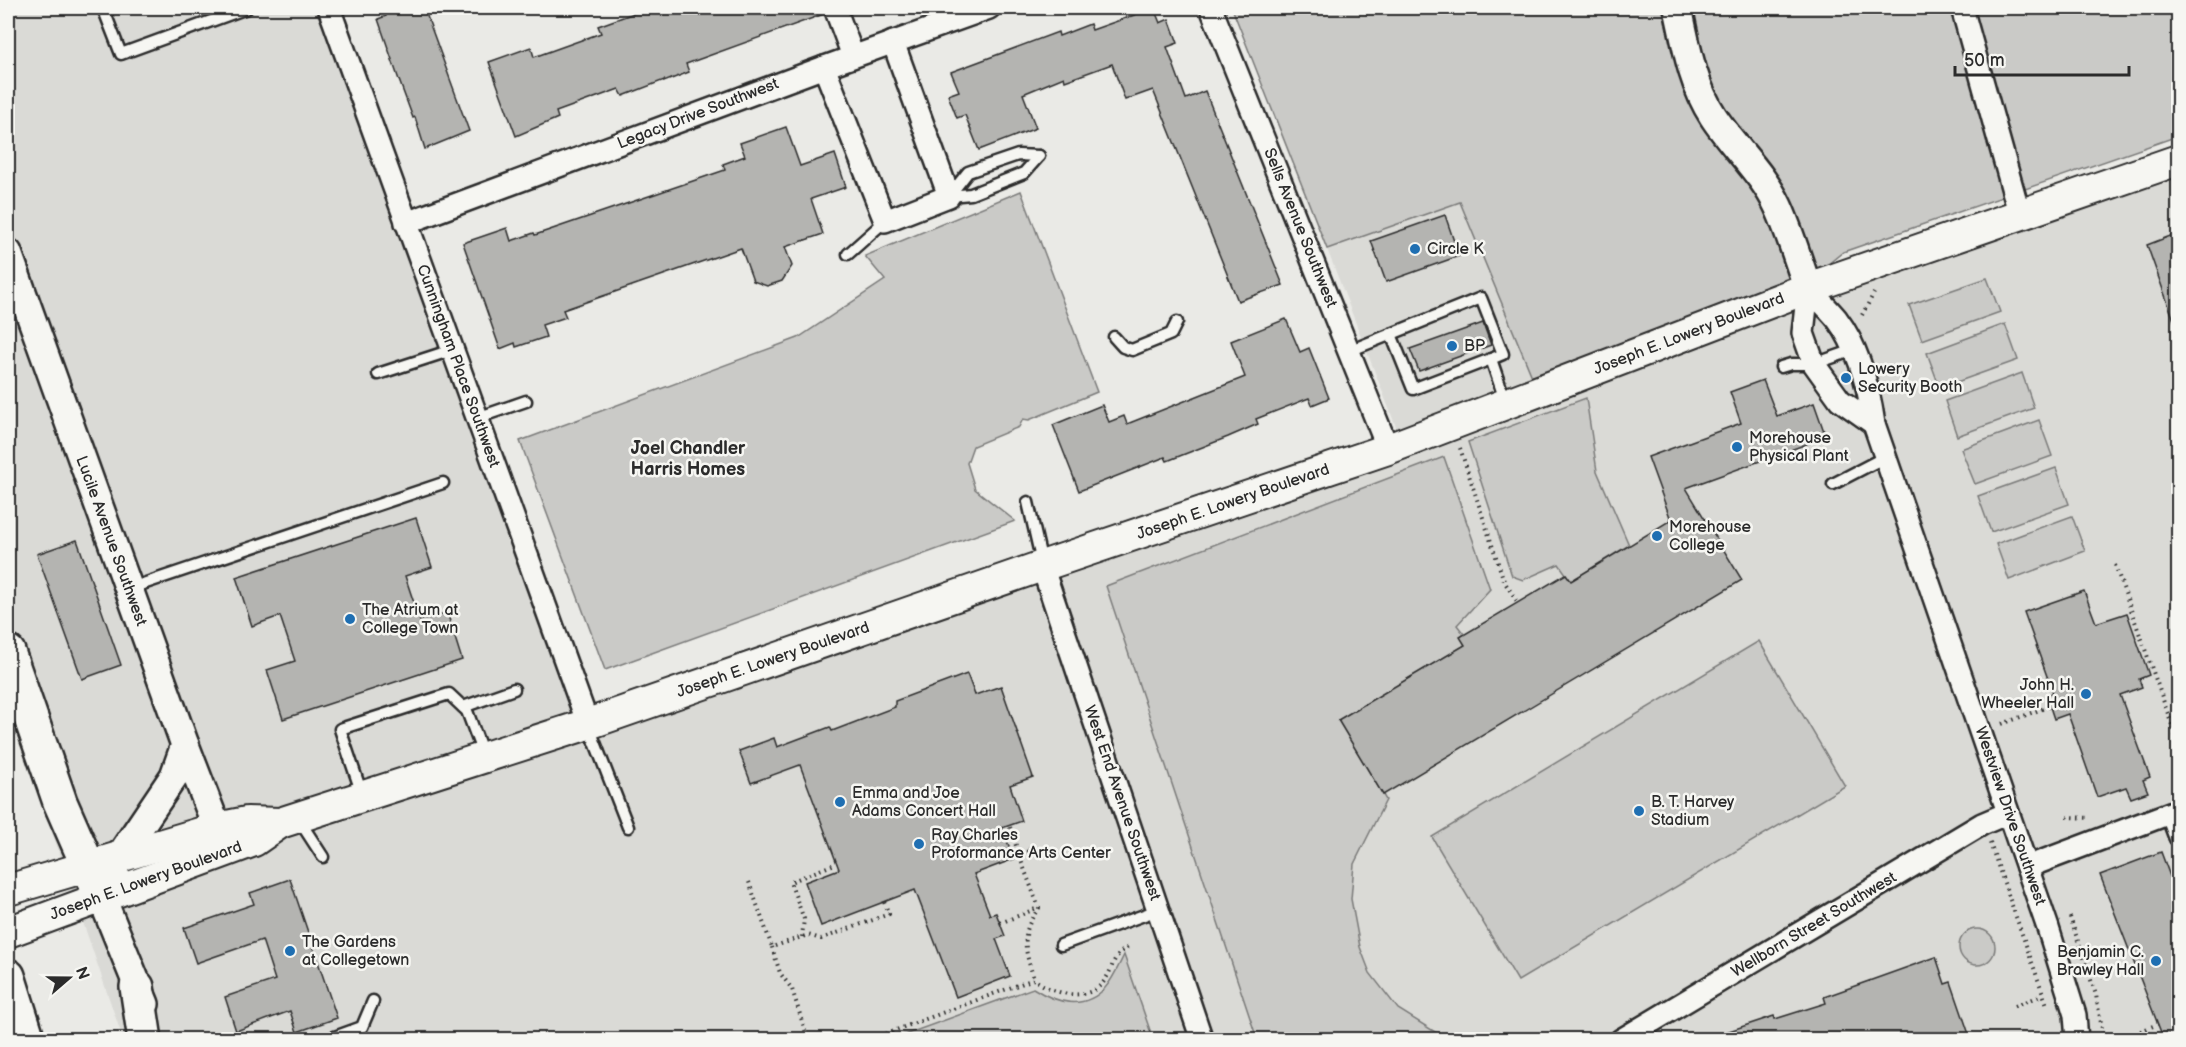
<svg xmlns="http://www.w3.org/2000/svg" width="2186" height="1047" font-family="'Balsamiq Sans',sans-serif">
  <rect width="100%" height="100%" fill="#eaeae6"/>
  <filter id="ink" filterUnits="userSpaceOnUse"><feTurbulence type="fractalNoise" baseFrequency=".0167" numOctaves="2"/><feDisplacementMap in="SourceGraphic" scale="12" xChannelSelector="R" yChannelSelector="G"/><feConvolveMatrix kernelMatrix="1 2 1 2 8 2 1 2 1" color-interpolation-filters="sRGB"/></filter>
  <g filter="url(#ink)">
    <g fill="#dadad6">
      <polygon points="8,8 343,8 587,714 2178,161 2178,1039 123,1039 8,703"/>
      <polygon points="1460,202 1533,379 1397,429 1327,249"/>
    </g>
    <g fill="#cacac7" stroke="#7a7a79" stroke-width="1.5">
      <polygon points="1232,8 2178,8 2178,136 1843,252 1777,306 1533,379 1460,202 1327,249"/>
      <polygon points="1021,191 1097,392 1029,420 1023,419 1019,427 973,446 967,463 975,489 1015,521 605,670 520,441 798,338 885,280 865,256"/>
      <polygon points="1987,278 2000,312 1922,340 1909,305"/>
      <polygon points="2005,324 2018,360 1940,388 1927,353"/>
      <polygon points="2022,373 2034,408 1957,436 1945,401"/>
      <polygon points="1586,398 1597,471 1629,545 1571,581 1559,564 1523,580 1512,576 1468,442"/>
      <polygon points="2039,420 2052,456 1975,484 1961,449"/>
      <polygon points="1444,457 1490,589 1457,625 1464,634 1461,637 1465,645 1338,720 1386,800 1354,864 1351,899 1360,947 1370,973 1398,1009 1435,1032 1464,1039 1257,1039 1106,586"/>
      <polygon points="2056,468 2069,504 1991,532 1978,496"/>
      <polygon points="2072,516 2085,551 2009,580 1996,544"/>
      <polygon points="1759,641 1845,786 1518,981 1432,837"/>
      <circle cx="1977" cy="947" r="18"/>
      <path d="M1124 955 1153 1039H893L1033 988C1056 1003 1084 1011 1105 988 1113 979 1119 965 1124 955Z"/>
    </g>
    <g fill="#b4b4b1" stroke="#2b2b2b" stroke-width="1.5">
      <polygon points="383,8 424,8 469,131 425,149 415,117 413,118 399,80 378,19 386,16"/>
      <polygon points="648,8 822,8 824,14 686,64 689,72 664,82 664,80 623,96 619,89 556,112 558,118 516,136 489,62 531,47 534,57 601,33 598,26"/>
      <polygon points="1154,8 1160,23 1169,19 1178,43 1167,47 1186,99 1205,91 1283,285 1238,301 1153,90 1125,100 1112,64 1065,81 1064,77 1023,94 1036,128 979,150 965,115 957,118 948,95 959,91 951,72 1058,32 1059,36 1090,24 1092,30"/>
      <polygon points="786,127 800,166 835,154 846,187 811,199 823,234 785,247 792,266 782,281 767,286 753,281 741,248 563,310 566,317 542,325 546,337 516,347 515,343 500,349 463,243 507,228 511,241 534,233 535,235 725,170 723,164 745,156 740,143"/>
      <polygon points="1445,215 1459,256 1386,282 1371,241"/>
      <polygon points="2178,233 2178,326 2176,326 2147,245"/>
      <polygon points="1286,319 1300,352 1309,348 1329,398 1312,405 1309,398 1256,419 1258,424 1228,437 1167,461 1165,457 1079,491 1053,425 1102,405 1109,422 1124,416 1127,424 1245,377 1231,341"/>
      <polygon points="1483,323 1491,345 1419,371 1410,349"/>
      <polygon points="1763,380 1777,416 1814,403 1826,437 1686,488 1742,580 1383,795 1338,720 1465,645 1460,637 1566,574 1571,581 1671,520 1648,457 1741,423 1730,392"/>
      <polygon points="416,518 432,567 405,576 420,621 447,612 462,660 283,719 267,670 295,661 280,616 252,626 236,577"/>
      <polygon points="77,540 121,665 82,679 37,554"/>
      <polygon points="2084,591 2096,623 2127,613 2149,675 2139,679 2142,687 2120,695 2150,777 2143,780 2148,792 2131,798 2126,787 2097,797 2068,714 2054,719 2046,695 2053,693 2024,612"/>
      <polygon points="967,674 975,695 1001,686 1033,777 1010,785 1022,821 1002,828 1014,859 974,874 990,915 996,913 1005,936 996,939 1010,976 956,997 915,890 821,926 805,882 839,869 800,765 751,783 739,751 774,738 777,747 830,727 832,731 895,707 895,701"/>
      <polygon points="2161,852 2178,898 2178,1040 2164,1040 2100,875"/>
      <polygon points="290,879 337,1018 297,1032 290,1011 236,1031 225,997 275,980 262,940 196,963 184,928 254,904 250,893"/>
      <polygon points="1936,957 1945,984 1951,982 1971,1040 1715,1040 1714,1036 1774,1016 1775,1019 1826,1003 1824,997"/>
    </g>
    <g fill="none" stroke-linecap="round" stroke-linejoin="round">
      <g stroke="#2b2b2b" stroke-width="15">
        <g id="service">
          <polyline points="103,8 121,54 247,8"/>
          <polyline points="949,196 968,172 1018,155 1039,156"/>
          <polyline points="949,196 971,194 1024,173 1039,156"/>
          <polyline points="848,254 885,221"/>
          <polyline points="1391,334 1413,389 1491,359"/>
          <polyline points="1114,337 1123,347 1132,350 1171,334 1177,322"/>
          <polyline points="1349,351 1481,298 1503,354 1491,359 1505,400"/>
          <polyline points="1781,367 1791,364 1814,364 1854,350"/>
          <polyline points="378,374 452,350"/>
          <polyline points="477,418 526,401"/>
          <polyline points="1833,484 1885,457"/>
          <polyline points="1028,502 1042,563"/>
          <polyline points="128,589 443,483"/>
          <polyline points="463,707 514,689"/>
          <polyline points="589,727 628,827"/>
          <polyline points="362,794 340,729 449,694 467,711 483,754"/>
          <polyline points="2166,815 2175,839"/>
          <polyline points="299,820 323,857"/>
          <polyline points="1061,945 1158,910"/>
          <polyline points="1643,1026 1651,1040"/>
          <polyline points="326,1040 362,1027 373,1001"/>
        </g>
      </g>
      <g stroke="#2b2b2b" stroke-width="26">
        <g id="minor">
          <polyline points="329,8 588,724"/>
          <polyline points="835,8 853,56"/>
          <polyline points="1211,8 1388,449"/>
          <polyline points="1962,8 2020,216"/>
          <polyline points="824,67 885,221 949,196 893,42"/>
          <polyline points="406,223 819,69 989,8"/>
          <path d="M1808 288C1817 298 1828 308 1837 319 1859 348 1869 389 1874 424L2048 928 2075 1015 2077 1040"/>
          <polyline points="1808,288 1803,333 1814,364 1840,400 1874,424"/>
          <polyline points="1042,566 1202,1040"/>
          <polyline points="2027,867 2178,810"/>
          <polyline points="1621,1040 1982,824 2008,813"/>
        </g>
      </g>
      <g stroke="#2b2b2b" stroke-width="32">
        <g id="tertiary">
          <path d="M1678 8C1686 44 1692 84 1713 116 1733 147 1762 172 1778 206 1790 232 1798 261 1808 288"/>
          <polyline points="8,253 185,745 217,828"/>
          <polyline points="145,1004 102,898 120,856 174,776 185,745"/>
        </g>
      </g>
      <g stroke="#2b2b2b" stroke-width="34">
        <g id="secondary">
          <polyline points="8,890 217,828 247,822 280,823 588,724 1042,566 1388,449 1808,288 2178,160"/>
          <polyline points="8,932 254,841 280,823"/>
        </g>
      </g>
      <g stroke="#2b2b2b" stroke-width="38">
        <g id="motorway">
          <polyline points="8,652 60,802 102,898"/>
          <polyline points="8,976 28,1040"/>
          <polyline points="137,987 145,1040"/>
        </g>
      </g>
      <g stroke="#2b2b2b" stroke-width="4" stroke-dasharray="1.5 4.5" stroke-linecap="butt">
        <polyline points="1862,315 1874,293"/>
        <polyline points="1460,448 1504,581 1518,603"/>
        <polyline points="2115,565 2178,742"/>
        <polyline points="2002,724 2050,706"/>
        <polyline points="2067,817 2090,818"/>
        <polyline points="1010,827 1019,855"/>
        <polyline points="1990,843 2047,1005"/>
        <path d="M1030 847 1031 850 1019 855 1039 908C1019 933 1025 951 1034 979"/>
        <polyline points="749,882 772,947 808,935 821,939 889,914 884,902"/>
        <polyline points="2070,917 2096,995 2104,1040"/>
        <polyline points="1000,923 1038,908"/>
        <polyline points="802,937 804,919 790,882 837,863"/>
        <polyline points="772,947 780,973 792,989 808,1040"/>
        <polyline points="2015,1006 2043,995"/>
        <path d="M869 1040 1034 979C1053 994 1088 1004 1105 980 1115 965 1110 959 1128 947"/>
        <polyline points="2118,1040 2158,1024"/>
      </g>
      <use href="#service" stroke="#f6f6f2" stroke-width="10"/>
      <use href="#minor" stroke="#f6f6f2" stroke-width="21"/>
      <use href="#tertiary" stroke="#f6f6f2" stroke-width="27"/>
      <use href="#secondary" stroke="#f6f6f2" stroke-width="30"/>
      <use href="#motorway" stroke="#f6f6f2" stroke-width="33"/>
    </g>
  </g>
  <g fill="#1f6fb2" stroke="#f6f6f2" stroke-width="2">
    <circle cx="1415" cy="249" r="6"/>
    <circle cx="1452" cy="346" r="6"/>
    <circle cx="1846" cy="378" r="6"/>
    <circle cx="1737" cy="447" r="6"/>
    <circle cx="1657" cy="536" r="6"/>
    <circle cx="350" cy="619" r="6"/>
    <circle cx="2086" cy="694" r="6"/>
    <circle cx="840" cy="802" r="6"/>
    <circle cx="1639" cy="811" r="6"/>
    <circle cx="919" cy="844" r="6"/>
    <circle cx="290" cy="951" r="6"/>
    <circle cx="2156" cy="961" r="6"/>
  </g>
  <g text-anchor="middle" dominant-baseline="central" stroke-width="5" stroke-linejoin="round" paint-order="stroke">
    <g font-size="16" fill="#2b2b2b" stroke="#f6f6f2">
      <text transform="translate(698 114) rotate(-21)">Legacy Drive Southwest</text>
      <text transform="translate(1300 228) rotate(68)">Sells Avenue Southwest</text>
      <text transform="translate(1689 334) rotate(-21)">Joseph E. Lowery Boulevard</text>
      <text transform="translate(458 366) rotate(70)">Cunningham Place Southwest</text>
      <text transform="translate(1233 502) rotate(-19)">Joseph E. Lowery Boulevard</text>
      <text transform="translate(111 541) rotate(70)">Lucile Avenue Southwest</text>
      <text transform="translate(773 660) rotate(-19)">Joseph E. Lowery Boulevard</text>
      <text transform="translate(1122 803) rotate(71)">West End Avenue Southwest</text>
      <text transform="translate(2010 816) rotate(71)">Westview Drive Southwest</text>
      <text transform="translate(146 881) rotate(-20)">Joseph E. Lowery Boulevard</text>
      <text transform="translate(1814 925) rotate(-31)">Wellborn Street Southwest</text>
    </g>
    <g font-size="16" fill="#2b2b2b" stroke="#f6f6f2" text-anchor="start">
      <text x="1427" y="249">Circle K</text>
      <text x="1464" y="346">BP</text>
      <text x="1858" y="369">Lowery<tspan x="1858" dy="18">Security Booth</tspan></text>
      <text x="1749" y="438">Morehouse<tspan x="1749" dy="18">Physical Plant</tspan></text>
      <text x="1669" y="527">Morehouse<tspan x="1669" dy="18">College</tspan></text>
      <text x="362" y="610">The Atrium at<tspan x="362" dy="18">College Town</tspan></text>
      <text x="2074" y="685" text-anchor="end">John H.<tspan x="2074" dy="18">Wheeler Hall</tspan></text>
      <text x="852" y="793">Emma and Joe<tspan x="852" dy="18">Adams Concert Hall</tspan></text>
      <text x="1651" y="802">B. T. Harvey<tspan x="1651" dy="18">Stadium</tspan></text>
      <text x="931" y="835">Ray Charles<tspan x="931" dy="18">Proformance Arts Center</tspan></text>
      <text x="302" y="942">The Gardens<tspan x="302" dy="18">at Collegetown</tspan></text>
      <text x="2144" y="952" text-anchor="end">Benjamin C.<tspan x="2144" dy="18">Brawley Hall</tspan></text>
    </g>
    <g font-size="18" font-weight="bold" fill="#2b2b2b" stroke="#f6f6f2">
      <text x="688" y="448">Joel Chandler<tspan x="688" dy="21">Harris Homes</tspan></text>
    </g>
  </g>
  <rect width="2186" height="1047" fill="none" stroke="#f6f6f2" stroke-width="30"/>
  <rect x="15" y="15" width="2156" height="1017" fill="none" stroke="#2b2b2b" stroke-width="2" filter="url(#ink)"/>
  <g transform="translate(69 978) rotate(70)" stroke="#f6f6f2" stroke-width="4.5" paint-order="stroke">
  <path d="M0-4.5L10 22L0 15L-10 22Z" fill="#2b2b2b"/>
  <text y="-9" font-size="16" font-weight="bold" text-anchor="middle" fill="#2b2b2b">N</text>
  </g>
  <path d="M1955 66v9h174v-9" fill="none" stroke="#2b2b2b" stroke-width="3"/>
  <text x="1964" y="66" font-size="18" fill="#2b2b2b" stroke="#f6f6f2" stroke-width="4.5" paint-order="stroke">50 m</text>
</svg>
